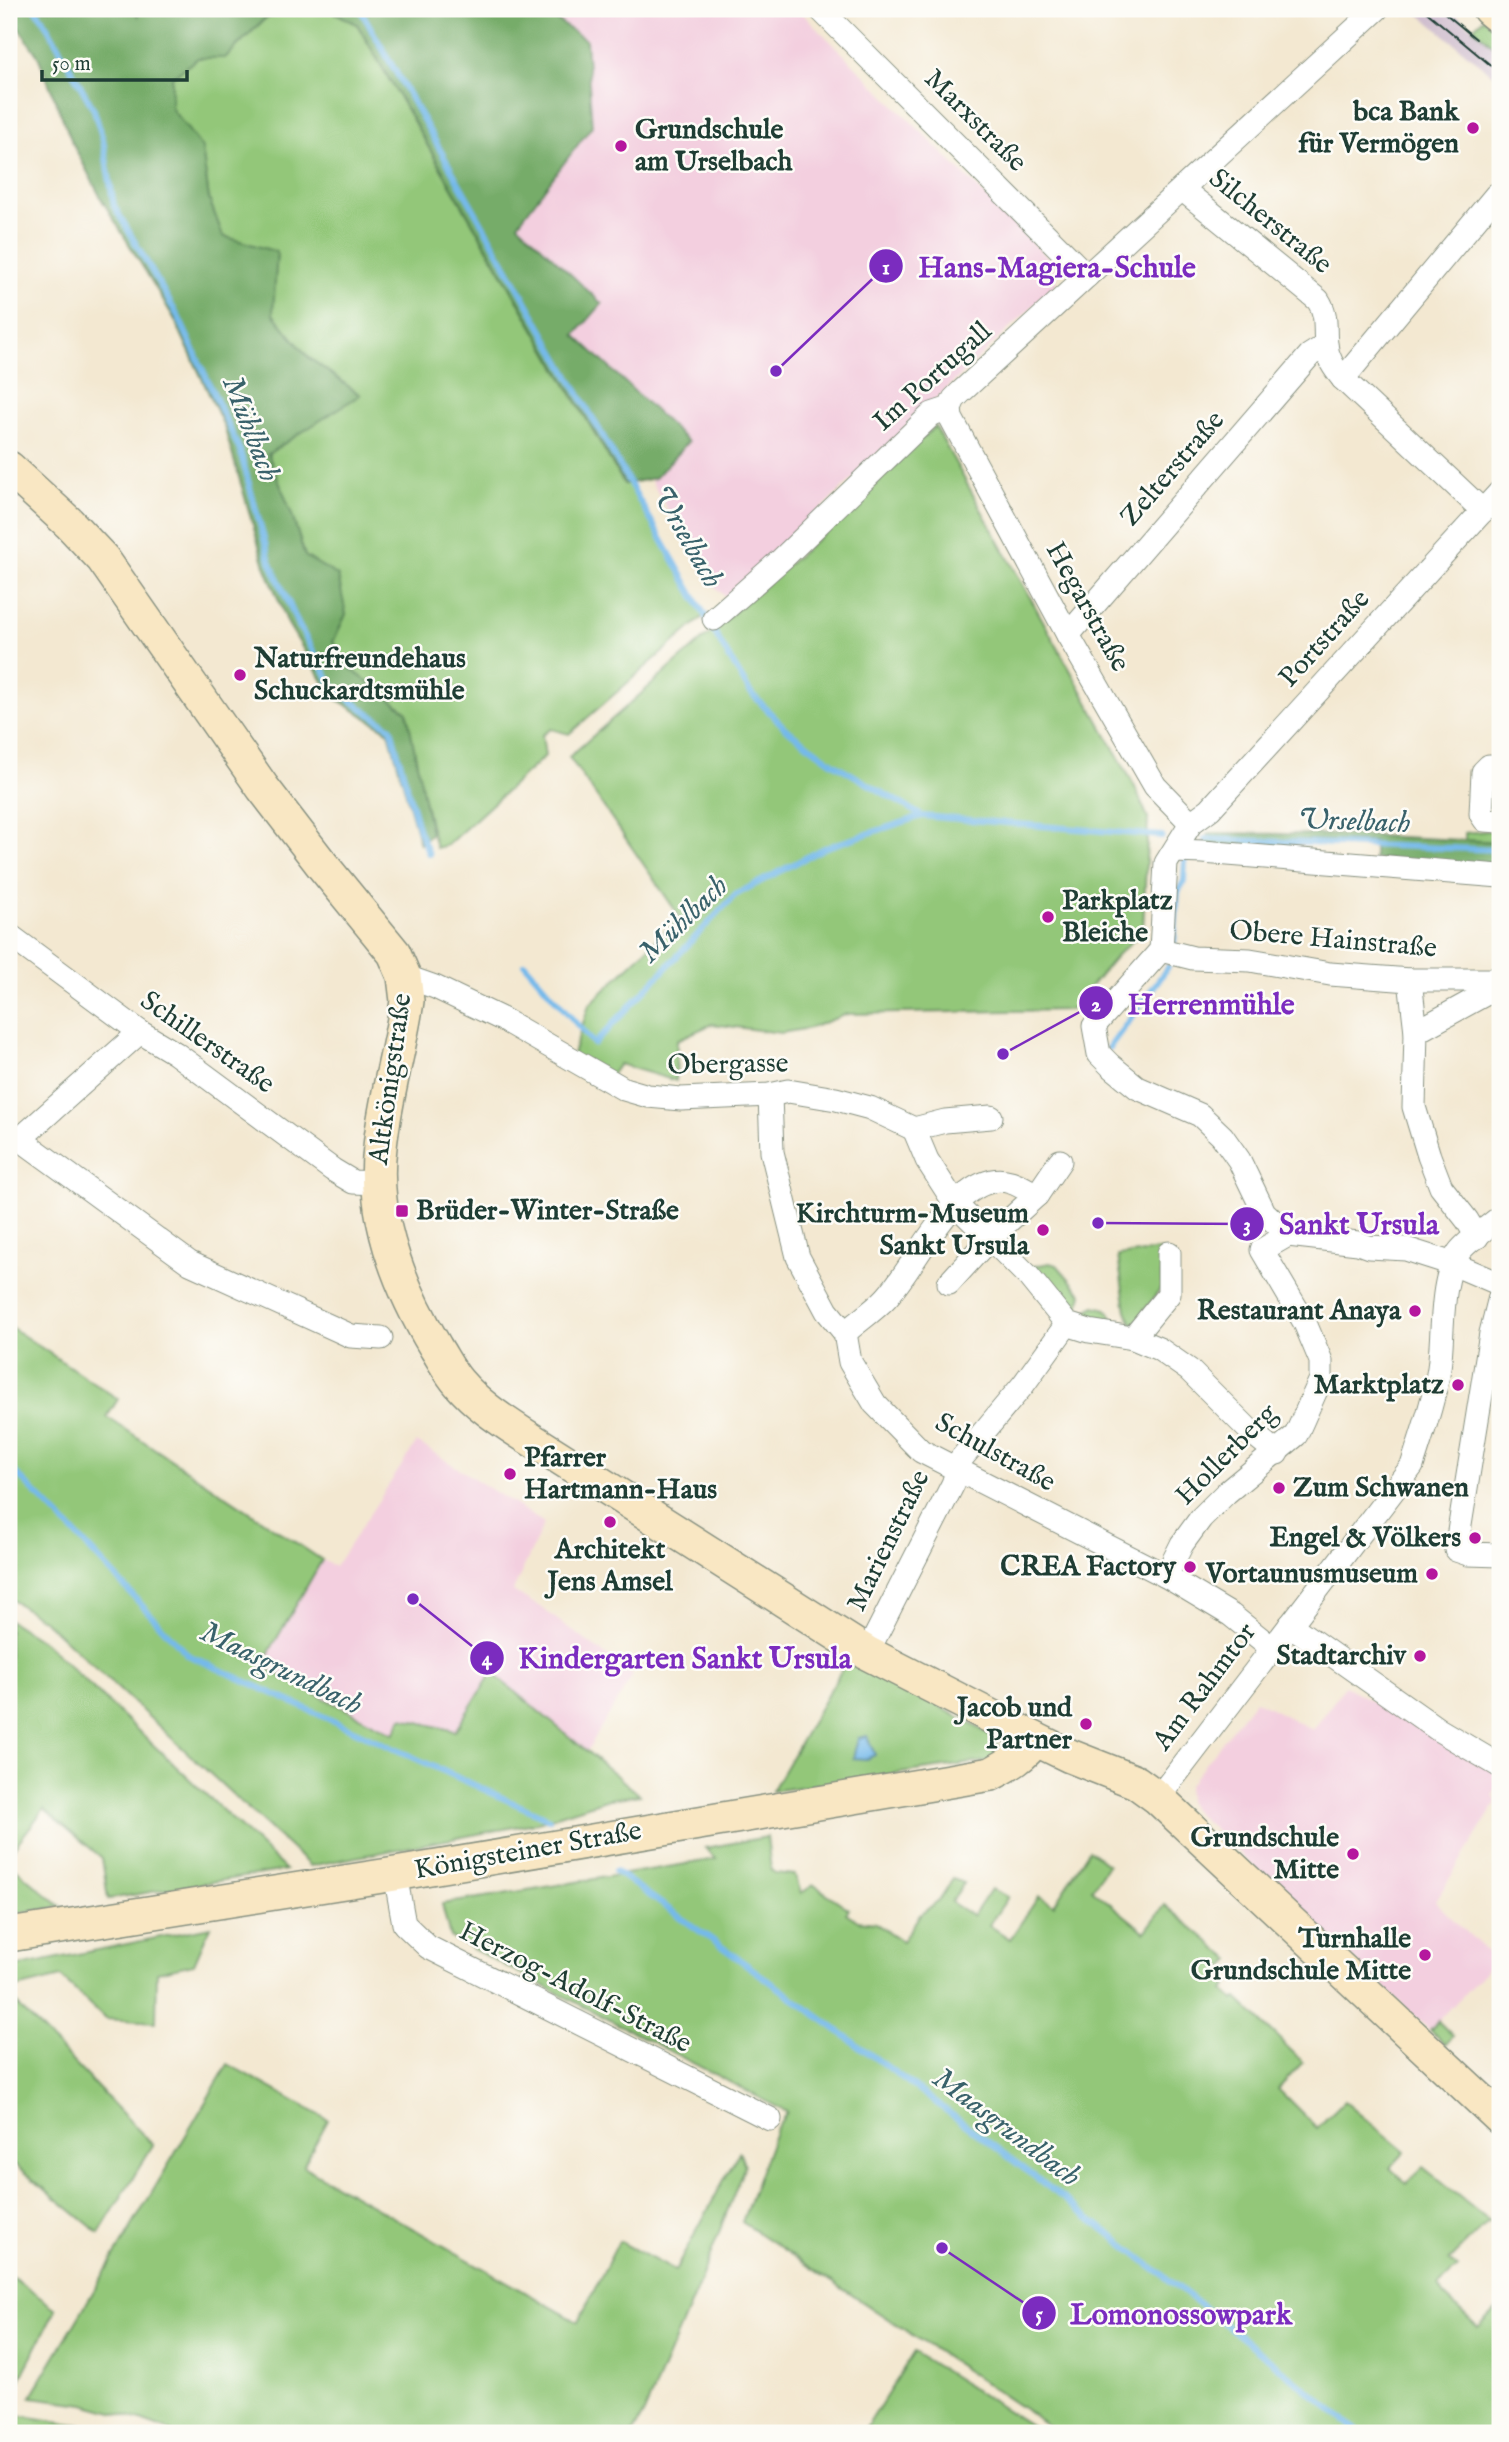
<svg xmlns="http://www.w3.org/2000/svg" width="1509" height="2442" font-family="'IM FELL English',serif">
  <rect width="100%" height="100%" fill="#fdfcf7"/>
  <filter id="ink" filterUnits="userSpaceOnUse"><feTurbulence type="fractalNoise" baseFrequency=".0143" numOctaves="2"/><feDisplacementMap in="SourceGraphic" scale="14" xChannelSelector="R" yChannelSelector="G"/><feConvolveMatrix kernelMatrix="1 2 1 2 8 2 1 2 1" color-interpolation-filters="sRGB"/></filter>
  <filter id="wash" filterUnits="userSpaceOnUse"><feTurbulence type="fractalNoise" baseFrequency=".00686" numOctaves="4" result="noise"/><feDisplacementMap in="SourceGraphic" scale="28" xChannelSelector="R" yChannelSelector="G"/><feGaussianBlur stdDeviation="1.57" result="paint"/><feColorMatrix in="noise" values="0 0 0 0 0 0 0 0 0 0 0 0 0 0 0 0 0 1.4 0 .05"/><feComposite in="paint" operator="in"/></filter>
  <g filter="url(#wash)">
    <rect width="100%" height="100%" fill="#f3e8d1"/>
    <g fill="#f3cfdf">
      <polygon points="384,9 798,9 1055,265 1056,284 727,599 707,578 567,335"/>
      <polygon points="417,1442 544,1523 513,1591 540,1607 633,1675 587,1751 492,1674 455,1731 402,1718 394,1734 261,1665 322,1560 335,1567"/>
      <polygon points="1345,1686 1500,1773 1500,1781 1493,1796 1496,1800 1495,1805 1435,1902 1496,1960 1430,2030 1192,1809 1188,1801 1187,1787 1255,1700 1313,1730"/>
    </g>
    <polygon fill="#cfbdce" points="1413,9 1449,9 1473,28 1500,51 1500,81"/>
    <g fill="#93c779" stroke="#598256" stroke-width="2">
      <polygon points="290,9 328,9 357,24 624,484 628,483 704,616 569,734 551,729 542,735 545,756 447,845 436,848 419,780 407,712 351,669 333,642 346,614 305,556 291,512 268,454 359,394 308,357 272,314 277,252 223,236 209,199 202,148 171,108 172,77 198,58 225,58 265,19"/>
      <polygon points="1484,18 1500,33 1500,51 1473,28"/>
      <polygon points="935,426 1134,785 1148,818 1143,931 1116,956 1071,1010 847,1014 810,1028 781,1033 712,1024 677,1040 676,1081 619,1064 609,1078 571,1060 589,1005 680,917 569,757 839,520"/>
      <polygon points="1500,772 1500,816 1490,815 1489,775"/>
      <polygon points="1485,831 1500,831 1500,842 1465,841 1465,833"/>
      <polygon points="1160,1250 1162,1287 1133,1326 1126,1311 1118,1256"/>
      <polygon points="1049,1263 1057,1265 1082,1294 1079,1306 1068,1319 1026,1268"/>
      <polygon points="1095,1306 1107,1309 1119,1331 1078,1324 1089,1309"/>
      <polygon points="9,1326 118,1399 107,1417 322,1560 261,1666 394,1734 402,1718 455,1731 492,1673 640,1795 609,1799 535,1823 310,1866 46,1622 9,1598"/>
      <polygon points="9,1620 45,1643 286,1870 108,1899 102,1858 44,1809 9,1854"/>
      <polygon points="849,1657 995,1737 1000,1749 994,1760 772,1791"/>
      <polygon points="767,1837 771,1870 775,1873 795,1875 801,1893 814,1885 849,1909 846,1913 858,1921 875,1923 902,1941 920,1915 939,1900 953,1879 964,1883 951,1902 973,1916 991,1889 1008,1897 989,1925 1010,1939 1039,1896 1054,1905 1089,1850 1108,1865 1092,1889 1145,1932 1165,1905 1231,1960 1216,1975 1227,1986 1224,1990 1234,2000 1237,1998 1303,2062 1278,2089 1317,2128 1344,2101 1405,2152 1390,2168 1406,2183 1423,2167 1489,2221 1449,2261 1458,2268 1438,2286 1443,2295 1478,2328 1500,2306 1500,2433 1060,2433 742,2222 776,2129 787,2112 450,1937 442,1904 716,1859 705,1848"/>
      <polygon points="9,1863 61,1907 9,1914"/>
      <polygon points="210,1927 194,1964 157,1972 156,2022 105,2019 61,1977 9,1990 9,1968"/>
      <polygon points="9,1996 153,2145 99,2233 9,2160"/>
      <polygon points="1438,2021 1453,2036 1445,2045 1430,2030"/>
      <polygon points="228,2064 328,2120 303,2166 578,2322 619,2241 675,2271 739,2152 745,2165 699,2284 644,2413 633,2433 176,2433 138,2419 84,2404 31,2397"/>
      <polygon points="9,2275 56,2309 15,2389 9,2387"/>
      <polygon points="914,2352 1041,2432 1040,2433 863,2433"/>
      <polygon points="17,2415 130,2433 9,2433"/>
    </g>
    <g fill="#76ac69" stroke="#4a744e" stroke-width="2">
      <polygon points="9,9 133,9 138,16 139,9 290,9 264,19 225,58 198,58 172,77 171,108 202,148 209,199 223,236 277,252 273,314 308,357 360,395 268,454 291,512 305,556 338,576 346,614 333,642 351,669 407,712 431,834 420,844 389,732 332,696 288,624 265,566 224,426 174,318 102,200 72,142 38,56 9,14"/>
      <polygon points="328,9 540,9 586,40 592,126 518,224 602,304 575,335 688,442 655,478 625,484 357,24"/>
      <polygon points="1208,833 1358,835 1500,842 1500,868 1374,859 1374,842 1294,840 1294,853 1204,846"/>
    </g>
    <polygon fill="#74b9ea" stroke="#4a7b8f" stroke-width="2" points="867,1736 875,1755 866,1759 853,1758 858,1738"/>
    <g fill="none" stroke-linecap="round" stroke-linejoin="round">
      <g stroke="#74b9ea" stroke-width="6">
        <polyline points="35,9 43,19 94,110 103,140 114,206 179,318 240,451 270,561 299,626 335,690 391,728 419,831 429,854"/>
        <polyline points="360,9 724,649 750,692 786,729 833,763 922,816 1162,836"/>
        <polyline points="1205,839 1500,850"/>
        <polyline points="1174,942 1178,892 1184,881 1185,861"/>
        <polyline points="525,964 594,1044 735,895 824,848 922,816"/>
        <polyline points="1109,1048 1168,967"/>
        <polyline points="9,1466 69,1527 188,1655 549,1819"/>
        <path d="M615 1871C869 2050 1120 2235 1360 2433"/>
      </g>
    </g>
  </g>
  <g filter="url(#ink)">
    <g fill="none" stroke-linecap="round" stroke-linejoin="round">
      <g stroke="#899282" stroke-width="25">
        <g id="street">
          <polyline points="820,9 1087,276"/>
          <path d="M1182 189 1318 300C1328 315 1324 327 1326 344 1327 358 1334 368 1343 379L1483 511"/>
          <polyline points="1343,379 1496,195"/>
          <polyline points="950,408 951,418 1068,635 1155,786 1191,823"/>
          <polyline points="714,619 782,559 932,414 950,408 954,399 961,392 1377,9"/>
          <polyline points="1068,635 1310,355 1326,345"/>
          <polyline points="1500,766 1489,766 1483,772 1481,814 1485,820 1500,821"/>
          <polyline points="1175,851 1203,852 1500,876"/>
          <polyline points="9,935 140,1032 175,1053 333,1170 353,1182 378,1183"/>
          <polyline points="1161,950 1193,958 1250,960 1330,974 1410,980 1500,980"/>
          <polyline points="404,976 435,987 504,1020 624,1089 648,1096 681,1099 770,1095 788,1091 836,1099 870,1108 914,1129 945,1121 991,1117"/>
          <polyline points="1410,980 1416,1032 1414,1107 1429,1156 1441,1187 1467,1220 1477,1237"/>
          <polyline points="140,1032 20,1139 190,1263 351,1336 381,1338"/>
          <polyline points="1416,1032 1487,993 1496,980"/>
          <polyline points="770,1095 772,1152 798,1257 827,1311 845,1333 850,1362 875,1404 921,1451 1166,1576 1231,1615 1272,1648"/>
          <polyline points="914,1129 927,1160 956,1205 990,1238 1037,1195 1060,1161"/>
          <polyline points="1288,1235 1264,1212 1239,1160 1222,1136 1200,1115 1138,1088 1110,1065 1099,1054 1094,1026 1161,950 1166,863 1191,823 1210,809 1500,492"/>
          <polyline points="949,1283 990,1238 1029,1277 1067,1324 1089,1331 1133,1338 1159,1349 1189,1370 1250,1431 1277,1453"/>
          <polyline points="1500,1297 1491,1333 1456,1550 1468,1554 1500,1555"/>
          <path d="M845 1333C858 1321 874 1311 886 1298 916 1266 947 1191 992 1181 1009 1177 1023 1188 1037 1195"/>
          <polyline points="1133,1338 1169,1294 1169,1253"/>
          <polyline points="1166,1576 1182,1544 1201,1518 1226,1493 1296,1435 1321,1379 1321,1361 1305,1323 1262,1250 1288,1235 1358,1243 1369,1247 1406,1249 1453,1264 1500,1284"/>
          <polyline points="1290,1625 1439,1730 1500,1766"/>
          <polyline points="867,1653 953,1484 961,1459 1023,1385 1067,1324"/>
          <path d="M1158 1798 1412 1466C1422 1434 1434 1401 1439 1368 1444 1334 1439 1280 1459 1252 1469 1239 1488 1228 1500 1217"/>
          <polyline points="395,1874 404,1924 428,1947 770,2119"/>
        </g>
      </g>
      <g stroke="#899282" stroke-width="36">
        <g id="secondary">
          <polyline points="1489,9 1500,18"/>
          <path d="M9 468 69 523 103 559 263 788 323 866 394 953 404 976 407 1001C400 1050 385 1098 380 1147 371 1218 400 1288 436 1348 443 1359 450 1373 459 1383 477 1404 498 1418 521 1433L867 1653 1035 1739 1070 1756 1136 1782 1158 1798 1500 2118"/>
          <path d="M9 1935 395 1874 991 1774C1008 1765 1025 1756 1035 1739"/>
        </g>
      </g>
      <use href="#street" stroke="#fff" stroke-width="23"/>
      <use href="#secondary" stroke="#f9e7c3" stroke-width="33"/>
      <g stroke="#1f3d34" stroke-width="2">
        <polyline points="1423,9 1500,73"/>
        <polyline points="1440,9 1476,39"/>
      </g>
    </g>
  </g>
  <g fill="#b5179e" stroke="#fdfcf7" stroke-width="2.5">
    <circle cx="1473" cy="128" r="7"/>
    <circle cx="621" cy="146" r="7"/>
    <circle cx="240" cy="675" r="7"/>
    <circle cx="1048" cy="917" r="7"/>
    <rect x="395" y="1204" width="14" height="14" rx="3.5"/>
    <circle cx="1043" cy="1230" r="7"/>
    <circle cx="1415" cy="1311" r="7"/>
    <circle cx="1458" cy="1385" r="7"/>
    <circle cx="510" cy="1474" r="7"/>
    <circle cx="1279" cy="1488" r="7"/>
    <circle cx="610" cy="1522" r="7"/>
    <circle cx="1475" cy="1538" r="7"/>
    <circle cx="1190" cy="1567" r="7"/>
    <circle cx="1432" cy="1574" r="7"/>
    <circle cx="1420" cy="1656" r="7"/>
    <circle cx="1086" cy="1724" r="7"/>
    <circle cx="1353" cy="1854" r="7"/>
    <circle cx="1425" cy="1955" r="7"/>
  </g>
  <g text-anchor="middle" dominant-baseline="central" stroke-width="5" stroke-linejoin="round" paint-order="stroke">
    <g font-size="28" font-weight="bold" fill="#1f3d34" stroke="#fdfcf7" text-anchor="end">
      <text x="1459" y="112">bca Bank<tspan x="1459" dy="32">für Vermögen</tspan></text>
      <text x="635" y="130" text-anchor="start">Grundschule<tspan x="635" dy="32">am Urselbach</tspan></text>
      <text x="254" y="659" text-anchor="start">Naturfreundehaus<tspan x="254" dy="32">Schuckardtsmühle</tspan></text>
      <text x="1062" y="901" text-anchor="start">Parkplatz<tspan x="1062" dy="32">Bleiche</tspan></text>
      <text x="416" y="1211" text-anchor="start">Brüder-Winter-Straße</text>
      <text x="1029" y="1214">Kirchturm-Museum<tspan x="1029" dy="32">Sankt Ursula</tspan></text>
      <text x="1401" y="1311">Restaurant Anaya</text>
      <text x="1444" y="1385">Marktplatz</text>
      <text x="524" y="1458" text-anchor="start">Pfarrer<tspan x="524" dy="32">Hartmann-Haus</tspan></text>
      <text x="1293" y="1488" text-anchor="start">Zum Schwanen</text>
      <text x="1461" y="1538">Engel &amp; Völkers</text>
      <text x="610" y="1550" text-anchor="middle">Architekt<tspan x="610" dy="32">Jens Amsel</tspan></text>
      <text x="1176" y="1567">CREA Factory</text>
      <text x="1418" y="1574">Vortaunusmuseum</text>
      <text x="1406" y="1656">Stadtarchiv</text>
      <text x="1072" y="1708">Jacob und<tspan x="1072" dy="32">Partner</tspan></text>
      <text x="1339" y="1838">Grundschule<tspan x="1339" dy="32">Mitte</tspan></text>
      <text x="1411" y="1939">Turnhalle<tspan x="1411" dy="32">Grundschule Mitte</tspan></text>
    </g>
    <g font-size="28" fill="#1f3d34" stroke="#fdfcf7">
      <text transform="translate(975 121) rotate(45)">Marxstraße</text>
      <text transform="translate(1270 222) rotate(39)">Silcherstraße</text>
      <text transform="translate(933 377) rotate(-42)">Im Portugall</text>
      <text transform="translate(1173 469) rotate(-49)">Zelterstraße</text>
      <text transform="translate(1087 607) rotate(61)">Hegarstraße</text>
      <text transform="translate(1325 639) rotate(-48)">Portstraße</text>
      <text transform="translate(1333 940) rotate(5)">Obere Hainstraße</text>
      <text transform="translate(207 1043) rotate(35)">Schillerstraße</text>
      <text transform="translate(728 1065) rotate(-1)">Obergasse</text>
      <text transform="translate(391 1079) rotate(-82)">Altkönigstraße</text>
      <text transform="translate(995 1453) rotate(29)">Schulstraße</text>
      <text transform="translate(1227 1455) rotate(-45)">Hollerberg</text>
      <text transform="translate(889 1541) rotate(-64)">Marienstraße</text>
      <text transform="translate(1205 1687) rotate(-53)">Am Rahmtor</text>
      <text transform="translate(528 1851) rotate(-10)">Königsteiner Straße</text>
      <text transform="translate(575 1988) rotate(27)">Herzog-Adolf-Straße</text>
    </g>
    <g font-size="30" font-style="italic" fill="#39626b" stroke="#fdfcf7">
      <text transform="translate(250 429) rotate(69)">Mühlbach</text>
      <text transform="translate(686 537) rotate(60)">Urselbach</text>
      <text transform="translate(1354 822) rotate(2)">Urselbach</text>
      <text transform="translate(684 920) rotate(-44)">Mühlbach</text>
      <text transform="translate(281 1669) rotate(26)">Maasgrundbach</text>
      <text transform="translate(1006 2128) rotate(37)">Maasgrundbach</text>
    </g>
  </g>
  <path fill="none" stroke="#7b2cbf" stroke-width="2.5" d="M776 371L886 266M1003 1054L1096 1003M1098 1223L1247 1224M413 1599L487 1658M942 2248L1039 2313"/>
  <g fill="#7b2cbf" stroke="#fdfcf7" stroke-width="2.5">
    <circle cx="776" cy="371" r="7"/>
    <circle cx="1003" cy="1054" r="7"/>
    <circle cx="1098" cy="1223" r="7"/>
    <circle cx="413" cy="1599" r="7"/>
    <circle cx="942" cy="2248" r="7"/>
    <circle cx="886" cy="266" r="18"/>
    <circle cx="1096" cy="1003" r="18"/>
    <circle cx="1247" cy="1224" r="18"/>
    <circle cx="487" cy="1658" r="18"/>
    <circle cx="1039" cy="2313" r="18"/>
  </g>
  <g font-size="21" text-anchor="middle" font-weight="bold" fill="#fff">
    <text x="886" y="274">1</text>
    <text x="1096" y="1011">2</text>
    <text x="1247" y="1231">3</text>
    <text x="487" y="1665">4</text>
    <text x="1039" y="2321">5</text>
  </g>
  <g font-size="30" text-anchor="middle" font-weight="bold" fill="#7b2cbf" stroke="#fdfcf7" stroke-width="5" stroke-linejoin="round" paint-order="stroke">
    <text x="1057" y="277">Hans-Magiera-Schule</text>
    <text x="1211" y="1014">Herrenmühle</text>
    <text x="1359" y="1234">Sankt Ursula</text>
    <text x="685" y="1668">Kindergarten Sankt Ursula</text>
    <text x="1181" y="2324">Lomonossowpark</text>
  </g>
  <rect width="1509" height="2442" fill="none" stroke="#fdfcf7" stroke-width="35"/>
  <path d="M42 70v10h145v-10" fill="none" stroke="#1f3d34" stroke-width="3.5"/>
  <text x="52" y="70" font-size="21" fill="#1f3d34" stroke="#fdfcf7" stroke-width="5" paint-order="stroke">50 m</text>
</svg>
